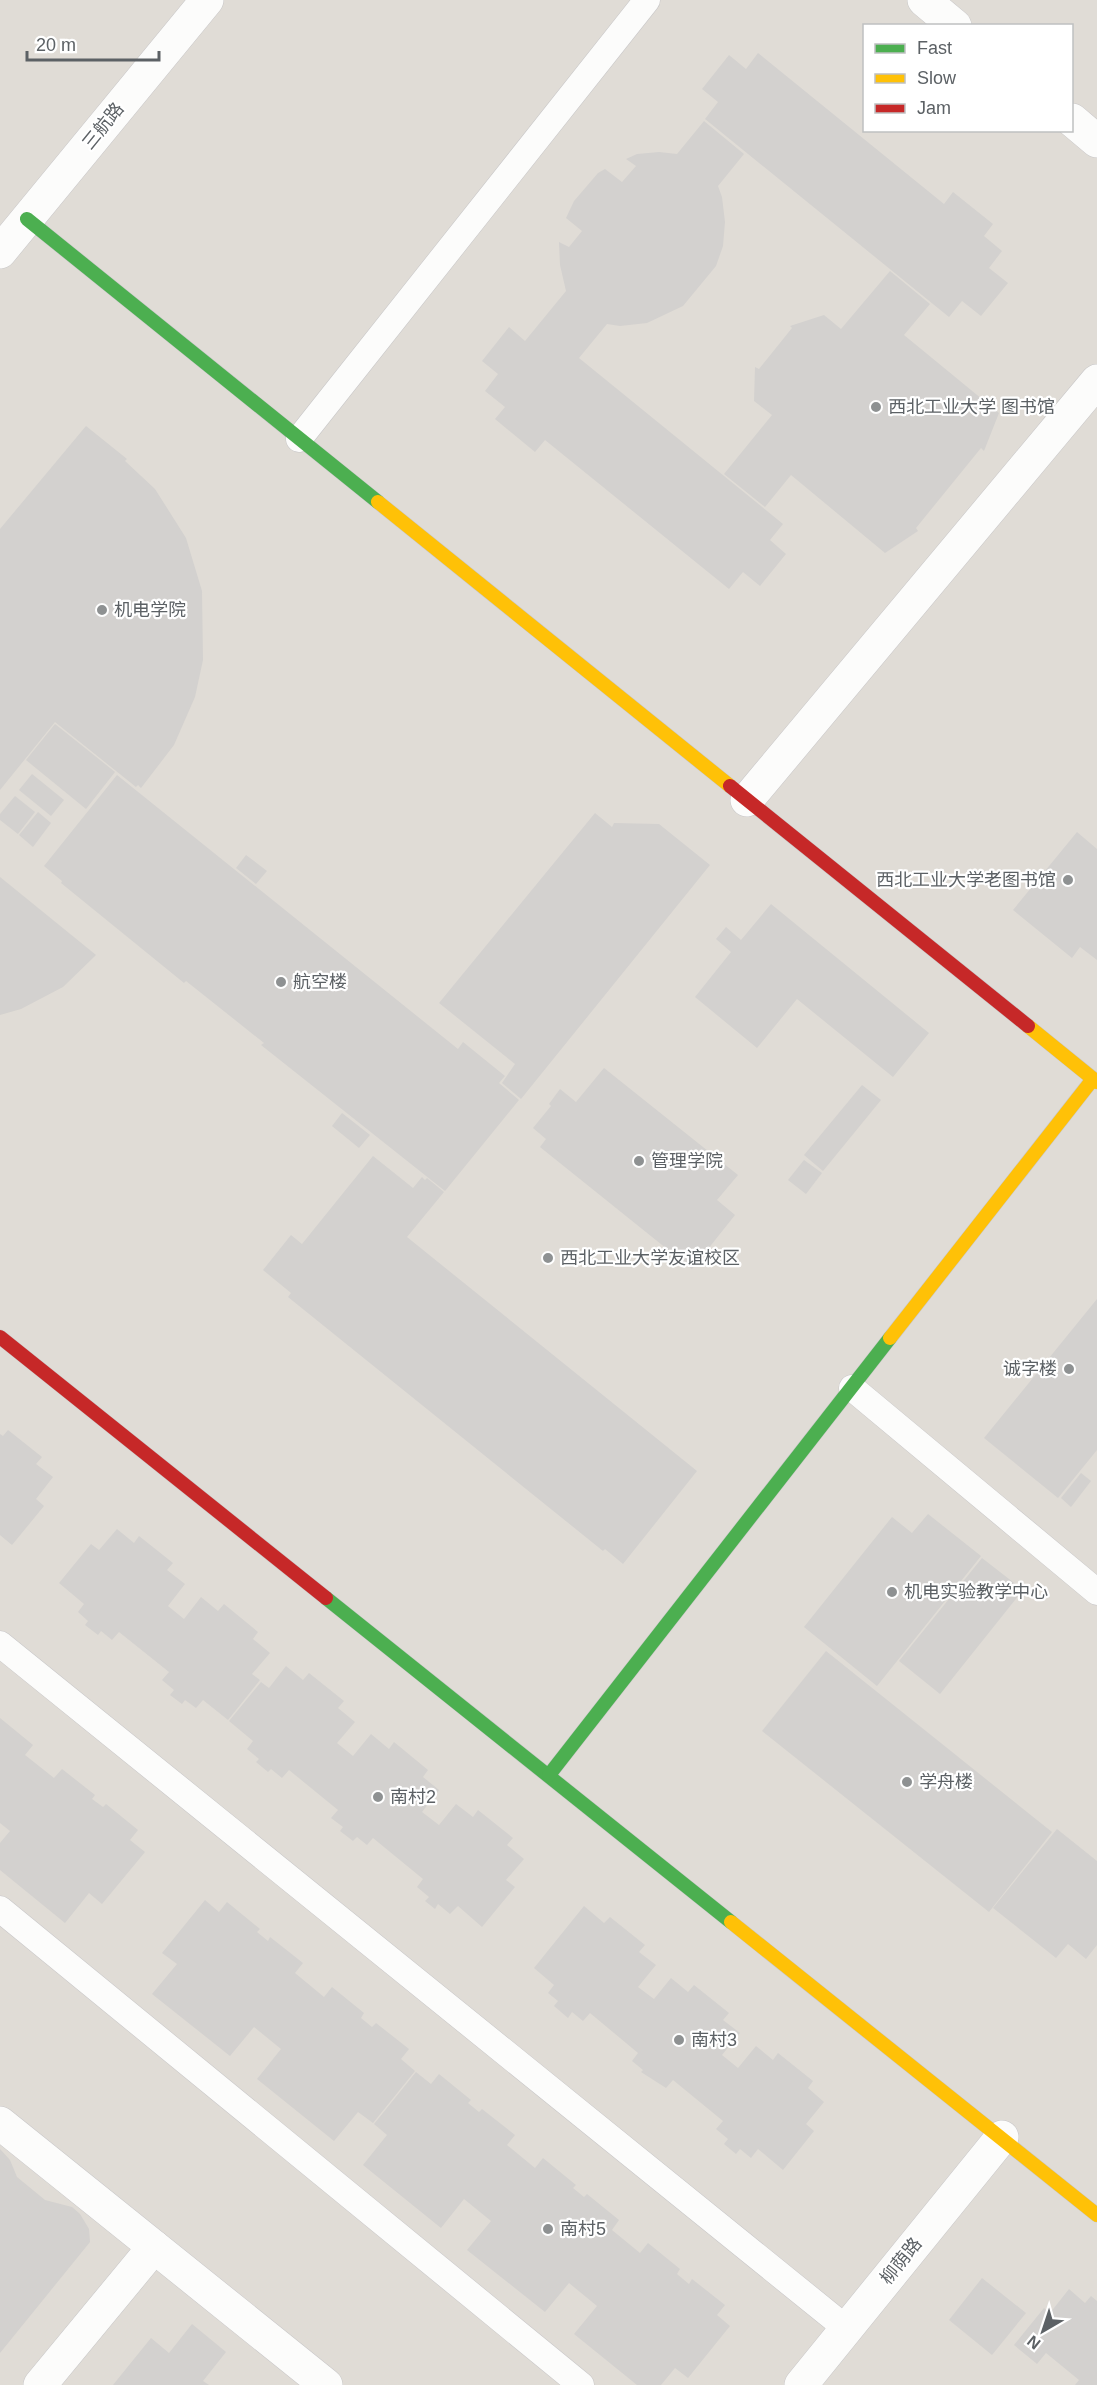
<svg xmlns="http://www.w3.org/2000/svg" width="1097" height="2385" font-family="Arial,'Noto Sans SC',sans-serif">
  <rect width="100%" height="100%" fill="#eceae7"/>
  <path fill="#e0dcd6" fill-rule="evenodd" d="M0 0H1097V2385H0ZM864 26H1072V130H864Z"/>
  <g fill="#d3d1cf">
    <polygon points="758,53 944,204 953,192 993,224 984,236 1002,251 989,268 1008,283 981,316 962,301 949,317 705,119 718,102 702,89 729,55 746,69"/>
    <polygon points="704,121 744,154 718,186 722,197 725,222 723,246 716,266 683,306 647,323 620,326 607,324 579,358 783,524 770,540 786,554 760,586 743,572 729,589 545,440 535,452 495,419 505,407 485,391 498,374 482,361 509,327 525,341 566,291 560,265 559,242 569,247 582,231 566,218 574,201 598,173 605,169 622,182 636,166 626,159 637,154 659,152 677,154"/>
    <polygon points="890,271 930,304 904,335 999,413 984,451 981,448 916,528 918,531 885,553 791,475 765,507 724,474 772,415 754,401 755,367 759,369 792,328 790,326 824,315 841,329"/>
    <polygon points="86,426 127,459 125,461 155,489 186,538 202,591 203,660 195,697 174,745 141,788 138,785 136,787 55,722 0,790 0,529"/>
    <polygon points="55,724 115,772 86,809 26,760"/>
    <polygon points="32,774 64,800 51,816 19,790"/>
    <polygon points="117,775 458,1049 463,1042 505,1076 499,1083 519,1100 445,1191 261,1045 264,1043 186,981 184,983 61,883 62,881 44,866"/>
    <polygon points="15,796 35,812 18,834 0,820 0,814"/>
    <polygon points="38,812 51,823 33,847 19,835"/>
    <polygon points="595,813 612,827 614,823 659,824 710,865 521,1099 502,1083 515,1064 439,1003"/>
    <polygon points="1077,832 1097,849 1097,960 1080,947 1072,958 1013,910"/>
    <polygon points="246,855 267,871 256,884 236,868"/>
    <polygon points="0,877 96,955 63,987 21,1009 0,1015"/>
    <polygon points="771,904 929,1033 893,1077 797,999 757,1048 695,997 731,952 716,939 726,927 741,940"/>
    <polygon points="604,1068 738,1175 717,1200 735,1215 692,1269 540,1147 546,1139 533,1128 551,1106 549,1104 560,1089 576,1102"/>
    <polygon points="862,1085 881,1100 823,1171 804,1155"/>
    <polygon points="342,1113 370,1135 359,1148 332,1126"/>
    <polygon points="373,1156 413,1188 422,1177 425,1180 427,1178 444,1192 407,1237 697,1471 623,1564 605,1549 603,1551 288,1297 291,1293 263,1270 291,1235 302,1244"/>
    <polygon points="804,1160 822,1173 806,1194 788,1180"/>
    <polygon points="1097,1299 1097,1450 1058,1498 984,1438"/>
    <polygon points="8,1430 42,1457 36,1464 53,1477 36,1499 44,1506 12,1545 0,1535 0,1434 3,1436"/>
    <polygon points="1081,1473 1091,1481 1071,1507 1061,1498"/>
    <polygon points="928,1514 981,1556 877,1686 804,1627 892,1517 912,1533"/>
    <polygon points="117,1529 134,1543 139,1536 173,1563 167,1570 185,1584 168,1606 184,1619 201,1597 218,1611 224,1604 258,1632 253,1639 270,1653 252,1674 260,1680 228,1720 203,1700 196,1708 185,1700 182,1704 170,1695 174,1690 162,1680 169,1672 119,1632 112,1640 101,1631 98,1635 85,1625 88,1621 78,1612 84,1604 59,1583 91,1544 99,1550"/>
    <polygon points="982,1558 1023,1590 940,1694 899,1661"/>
    <polygon points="826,1651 1052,1832 989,1912 762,1731"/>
    <polygon points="286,1666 303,1680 309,1673 344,1701 338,1708 355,1722 337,1743 353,1756 371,1734 389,1749 394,1742 428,1770 423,1777 439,1790 422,1812 439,1825 456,1804 473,1817 478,1810 513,1838 507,1845 524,1859 506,1880 515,1887 482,1927 458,1906 450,1914 438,1904 435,1909 425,1901 429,1897 417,1887 423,1879 373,1838 367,1845 357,1837 353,1841 340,1831 343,1827 331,1818 338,1810 289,1770 282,1778 271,1769 268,1772 256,1762 259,1759 247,1749 253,1741 229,1721 261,1682 269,1688"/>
    <polygon points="0,1718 33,1745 25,1755 54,1778 62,1769 95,1795 92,1799 103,1807 106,1804 138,1830 130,1840 145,1852 102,1904 89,1893 65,1923 0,1870 0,1843 10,1831 0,1823"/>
    <polygon points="1057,1829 1097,1861 1097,1945 1086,1959 1068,1944 1056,1958 993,1908"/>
    <polygon points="205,1900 219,1912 227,1902 260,1929 257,1932 268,1941 270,1937 303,1963 295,1973 324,1997 332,1987 364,2013 361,2018 372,2027 376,2023 409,2049 401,2059 415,2071 373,2123 358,2112 334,2141 257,2079 281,2049 254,2027 230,2056 152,1994 177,1964 162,1953"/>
    <polygon points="584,1906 604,1923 610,1917 645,1945 639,1952 656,1965 638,1987 654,1999 671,1978 688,1992 694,1985 729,2013 723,2020 740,2033 722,2055 738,2068 756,2046 773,2060 778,2053 813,2081 808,2088 824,2102 806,2124 814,2131 783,2170 758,2149 751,2158 740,2149 736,2154 724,2144 728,2139 716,2129 723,2121 673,2080 666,2088 641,2072 643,2070 632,2061 638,2053 590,2013 583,2021 572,2012 568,2018 554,2006 558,2001 548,1993 554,1985 534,1968"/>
    <polygon points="416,2072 431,2084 439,2074 471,2100 468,2103 479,2112 482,2109 515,2135 507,2145 535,2168 543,2158 576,2185 573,2188 584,2197 587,2194 619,2220 612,2230 640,2253 648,2243 680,2269 677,2274 689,2284 692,2279 725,2305 717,2315 730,2326 688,2378 675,2368 661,2385 637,2385 574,2334 597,2306 569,2283 545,2312 467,2250 491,2221 464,2199 441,2228 363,2165 387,2135 374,2124"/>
    <polygon points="0,2149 10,2160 17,2177 45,2200 72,2207 80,2214 89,2229 90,2242 0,2353"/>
    <polygon points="982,2278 1026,2313 992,2355 949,2320"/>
    <polygon points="1069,2289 1085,2303 1091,2296 1097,2301 1097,2385 1075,2385 1079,2380 1046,2353 1037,2364 1014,2345 1044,2308 1050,2313"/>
    <polygon points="192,2324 226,2352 203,2381 209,2385 113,2385 151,2338 169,2353"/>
  </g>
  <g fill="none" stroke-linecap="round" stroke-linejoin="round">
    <g stroke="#c8c7c8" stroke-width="27">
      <g id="lane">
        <polyline points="299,439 647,0"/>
        <polyline points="852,1388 1097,1592"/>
        <polyline points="0,1644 847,2329"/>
        <polyline points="0,1909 581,2385"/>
      </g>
    </g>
    <g stroke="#c8c7c8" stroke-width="34">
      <g id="street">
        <polyline points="924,0 955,26"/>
        <polyline points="1072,120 1097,141"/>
        <polyline points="0,252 207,0"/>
        <polyline points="747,800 1097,381"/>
        <polyline points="0,2123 326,2385"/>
        <polyline points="40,2385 154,2247"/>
        <polyline points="801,2385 1002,2137"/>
      </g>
    </g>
    <g stroke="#c7c7c8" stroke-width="15">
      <g id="fast">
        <polyline points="27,219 378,502"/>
        <polyline points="326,1598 731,1922"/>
        <polyline points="549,1775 890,1338"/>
      </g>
    </g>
    <g stroke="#c7c7c8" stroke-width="15">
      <g id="slow">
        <polyline points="378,502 730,786"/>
        <polyline points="1028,1026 1097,1082"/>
        <polyline points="890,1338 1093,1079"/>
        <polyline points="731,1922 1097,2215"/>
      </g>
    </g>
    <g stroke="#c7c7c8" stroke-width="15">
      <g id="jam">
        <polyline points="730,786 1028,1026"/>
        <polyline points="0,1337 326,1598"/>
      </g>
    </g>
    <use href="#lane" stroke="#fcfcfb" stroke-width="26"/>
    <use href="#street" stroke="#fcfcfb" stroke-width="33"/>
    <use href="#fast" stroke="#4caf50" stroke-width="14"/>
    <use href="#slow" stroke="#ffc107" stroke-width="14"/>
    <use href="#jam" stroke="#c62828" stroke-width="14"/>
  </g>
  <g fill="#8e9192" stroke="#fff" stroke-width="2">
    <circle cx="876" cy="407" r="6"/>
    <circle cx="102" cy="610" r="6"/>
    <circle cx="1068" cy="880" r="6"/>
    <circle cx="281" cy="982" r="6"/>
    <circle cx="639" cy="1161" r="6"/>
    <circle cx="548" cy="1258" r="6"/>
    <circle cx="1069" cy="1369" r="6"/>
    <circle cx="892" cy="1592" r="6"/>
    <circle cx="907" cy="1782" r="6"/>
    <circle cx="378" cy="1797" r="6"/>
    <circle cx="679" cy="2040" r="6"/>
    <circle cx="548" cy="2229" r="6"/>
  </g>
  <g text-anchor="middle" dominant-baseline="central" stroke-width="4.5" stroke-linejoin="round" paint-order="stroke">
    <g font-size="18" fill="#5c6165" stroke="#fff">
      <text transform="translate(103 126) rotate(-51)">三航路</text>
      <text transform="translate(901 2261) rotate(-51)">柳荫路</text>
    </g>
    <g font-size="18" fill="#5c6165" stroke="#fff" text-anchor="start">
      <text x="888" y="407">西北工业大学 图书馆</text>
      <text x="114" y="610">机电学院</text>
      <text x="1056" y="880" text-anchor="end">西北工业大学老图书馆</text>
      <text x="293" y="982">航空楼</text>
      <text x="651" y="1161">管理学院</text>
      <text x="560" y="1258">西北工业大学友谊校区</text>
      <text x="1057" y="1369" text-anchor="end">诚字楼</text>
      <text x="904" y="1592">机电实验教学中心</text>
      <text x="919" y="1782">学舟楼</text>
      <text x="390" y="1797">南村2</text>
      <text x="691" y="2040">南村3</text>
      <text x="560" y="2229">南村5</text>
    </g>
  </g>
  <rect x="863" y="24" width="210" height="108" fill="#ffffff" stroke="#bec0c1" stroke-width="1.5"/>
  <rect x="875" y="44" width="30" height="9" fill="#4caf50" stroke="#bec0c1" stroke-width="1.5"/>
  <text x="917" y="54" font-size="18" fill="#5c6165">Fast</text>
  <rect x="875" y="74" width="30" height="9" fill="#ffc107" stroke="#bec0c1" stroke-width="1.5"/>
  <text x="917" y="84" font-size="18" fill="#5c6165">Slow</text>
  <rect x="875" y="104" width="30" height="9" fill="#c62828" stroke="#bec0c1" stroke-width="1.5"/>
  <text x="917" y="114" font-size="18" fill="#5c6165">Jam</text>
  <g transform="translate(1043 2331) rotate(219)" stroke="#ffffff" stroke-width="4.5" paint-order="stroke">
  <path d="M0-4.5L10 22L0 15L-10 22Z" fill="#5c6165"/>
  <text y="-9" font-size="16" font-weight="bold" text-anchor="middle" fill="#5c6165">N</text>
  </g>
  <path d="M27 51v9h132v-9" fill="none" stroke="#5c6165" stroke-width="3"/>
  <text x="36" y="51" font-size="18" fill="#5c6165" stroke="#ffffff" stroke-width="4.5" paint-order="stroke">20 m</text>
</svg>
